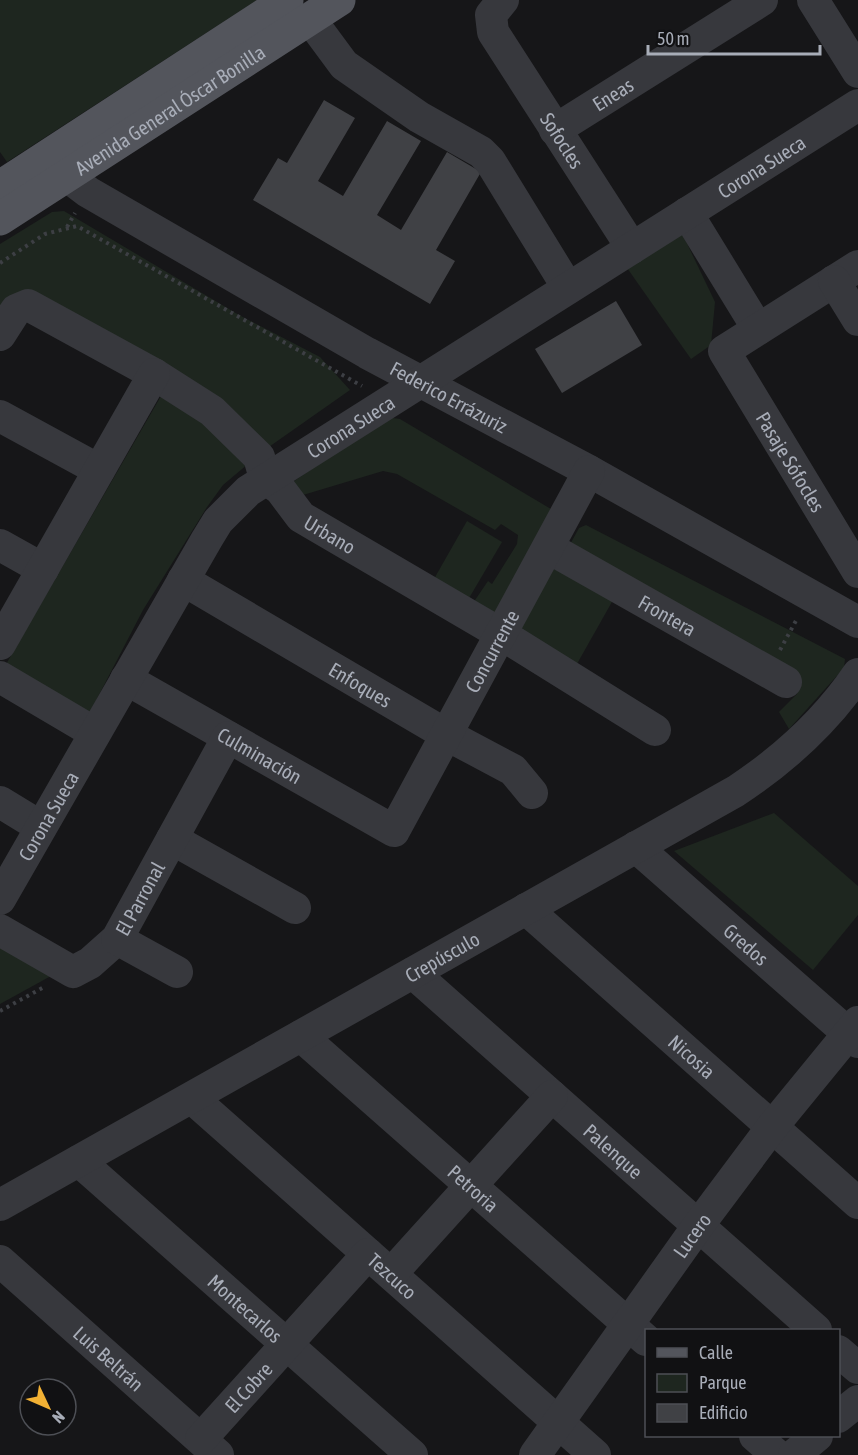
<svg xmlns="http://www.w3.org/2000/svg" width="858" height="1455" font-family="'Asap Condensed',sans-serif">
  <rect width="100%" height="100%" fill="#161618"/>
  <g fill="#1e261f">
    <polygon points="0,0 257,0 7,162 0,152"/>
    <polygon points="64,211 239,315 320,357 350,390 266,449 223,485 207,507 143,610 89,714 5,666 161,396 115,344 0,312 0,244 52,212"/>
    <polygon points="682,233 715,302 711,345 691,359 625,265"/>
    <polygon points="386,417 400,419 556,512 494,622 469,609 488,581 492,584 517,544 518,535 501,524 495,530 397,474 383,471 293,498 287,486"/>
    <polygon points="467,521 502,542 465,605 430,586"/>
    <polygon points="586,525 845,659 844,668 789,729 779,712 797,694 797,684 568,548 579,528"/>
    <polygon points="550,562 613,600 573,671 508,634"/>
    <polygon points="774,813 858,886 858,915 813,970 674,851"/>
    <polygon points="0,936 60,971 0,1004"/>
  </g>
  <g fill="#404145">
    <polygon points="324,100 355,118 318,181 343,196 387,121 421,141 377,215 401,230 447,152 481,172 436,250 455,261 430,304 253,200 278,158 287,163"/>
    <polygon points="616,301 642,345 562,393 535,349"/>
  </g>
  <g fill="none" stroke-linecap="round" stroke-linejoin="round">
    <g stroke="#3d3f44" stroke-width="4" stroke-dasharray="3 4.5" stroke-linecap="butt">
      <polyline points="67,227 75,213"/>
      <polyline points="0,263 45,234 77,226 362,386"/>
      <polyline points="780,650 798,617"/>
      <polyline points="0,1011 46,986"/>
    </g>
    <g stroke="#37383d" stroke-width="32">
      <path id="s1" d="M503 0 491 15 493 32 632 248"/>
      <polyline points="813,0 858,72"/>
      <polyline points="310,19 344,65 419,117 481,152 490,161 568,288"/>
      <path id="s2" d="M555 130 762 0"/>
      <path id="s3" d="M52 154 67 176 88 192 367 353 589 471 858 622"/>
      <polyline points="687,213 758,329"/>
      <path id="s4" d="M858 266 724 351 858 572"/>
      <polyline points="834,281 858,320"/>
      <path id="s5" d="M0 335 16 310 28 305 154 374 212 411 259 457 265 478 280 489 301 517 501 634 655 730"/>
      <polyline points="0,416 99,470"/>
      <polyline points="0,545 43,569"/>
      <path id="s6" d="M549 548 786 682"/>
      <path id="s7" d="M183 580 447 735 513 770 532 793"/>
      <polyline points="0,644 154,374"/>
      <polyline points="0,677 95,733"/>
      <path id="s8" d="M126 679 394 831 589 471"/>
      <polyline points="0,802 41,827"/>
      <polyline points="172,839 295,908"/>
      <path id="s9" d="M636 847 858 1042"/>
      <path id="s10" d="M0 899 207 539 218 521 248 491 858 105"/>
      <path id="s11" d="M526 909 858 1203"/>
      <path id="s12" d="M0 930 73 972 90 963 117 939 228 737"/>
      <polyline points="117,939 177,972"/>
      <path id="s13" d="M413 973 816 1330"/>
      <path id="s14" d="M301 1036 646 1340"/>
      <path id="s15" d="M192 1098 595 1455"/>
      <path id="s16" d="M79 1161 412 1455"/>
      <path id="s17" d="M0 1205 736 791C783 760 826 721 858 674"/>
      <path id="s18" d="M0 1261 218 1455"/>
      <polyline points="391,1274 552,1096"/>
      <polyline points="838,1351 858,1368"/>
      <polyline points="838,1417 858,1401"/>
      <polyline points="755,1436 777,1455"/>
      <path id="s19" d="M201 1439 368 1254"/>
      <path id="s20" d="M535 1455 698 1226 772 1127 858 1022"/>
      <polyline points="794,1455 817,1436"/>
    </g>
    <g stroke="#53555c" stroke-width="33">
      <polyline points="0,187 287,0"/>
      <path id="s21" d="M0 219 339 0"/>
    </g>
  </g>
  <g text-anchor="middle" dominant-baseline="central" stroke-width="4.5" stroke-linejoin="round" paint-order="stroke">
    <g font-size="20" fill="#a8adb8" stroke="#111113">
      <text stroke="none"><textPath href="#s2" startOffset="68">Eneas</textPath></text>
      <text stroke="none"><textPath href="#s21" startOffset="202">Avenida General Óscar Bonilla</textPath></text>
      <text stroke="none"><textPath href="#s1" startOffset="165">Sofocles</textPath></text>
      <text stroke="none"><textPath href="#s10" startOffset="1086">Corona Sueca</textPath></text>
      <text stroke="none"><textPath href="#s3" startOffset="468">Federico Errázuriz</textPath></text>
      <text stroke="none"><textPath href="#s10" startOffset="600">Corona Sueca</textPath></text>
      <text stroke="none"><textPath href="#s4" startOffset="288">Pasaje Sófocles</textPath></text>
      <text stroke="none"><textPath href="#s5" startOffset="430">Urbano</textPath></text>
      <text stroke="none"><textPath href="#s6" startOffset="136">Frontera</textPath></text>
      <text stroke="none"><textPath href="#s8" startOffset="513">Concurrente</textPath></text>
      <text stroke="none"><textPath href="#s7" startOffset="206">Enfoques</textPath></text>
      <text stroke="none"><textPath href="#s8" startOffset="154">Culminación</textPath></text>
      <text stroke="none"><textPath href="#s10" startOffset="96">Corona Sueca</textPath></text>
      <text stroke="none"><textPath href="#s12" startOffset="186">El Parronal</textPath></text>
      <text stroke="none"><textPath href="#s9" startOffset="147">Gredos</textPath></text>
      <text stroke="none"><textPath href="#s17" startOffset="507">Crepúsculo</textPath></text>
      <text stroke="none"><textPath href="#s11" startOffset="222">Nicosia</textPath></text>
      <text stroke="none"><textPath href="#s13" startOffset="268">Palenque</textPath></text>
      <text stroke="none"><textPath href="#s14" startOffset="230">Petroria</textPath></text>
      <text stroke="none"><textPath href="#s20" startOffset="270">Lucero</textPath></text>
      <text stroke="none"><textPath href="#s15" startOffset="268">Tezcuco</textPath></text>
      <text stroke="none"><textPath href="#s16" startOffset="222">Montecarlos</textPath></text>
      <text stroke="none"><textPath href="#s18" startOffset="146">Luis Beltrán</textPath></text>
      <text stroke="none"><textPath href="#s19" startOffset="70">El Cobre</textPath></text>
    </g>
  </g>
  <rect x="645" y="1329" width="195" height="108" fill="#111113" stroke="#4d4f55" stroke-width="1.5"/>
  <rect x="657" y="1348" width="30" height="9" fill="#53555c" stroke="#4d4f55" stroke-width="1.5"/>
  <text x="699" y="1359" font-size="18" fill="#a8adb8">Calle</text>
  <rect x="657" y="1374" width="30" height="18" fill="#1e261f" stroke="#4d4f55" stroke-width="1.5"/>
  <text x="699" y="1389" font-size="18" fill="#a8adb8">Parque</text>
  <rect x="657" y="1404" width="30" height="18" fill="#404145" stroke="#4d4f55" stroke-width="1.5"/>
  <text x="699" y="1419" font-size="18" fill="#a8adb8">Edificio</text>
  <g transform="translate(48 1407) rotate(134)"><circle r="28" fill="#111113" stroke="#4d4f55" stroke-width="1.5"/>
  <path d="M0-4.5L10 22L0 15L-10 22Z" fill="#f2b134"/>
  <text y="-9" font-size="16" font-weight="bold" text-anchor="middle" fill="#a8adb8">N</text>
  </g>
  <path d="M648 45v9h172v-9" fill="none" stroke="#a8adb8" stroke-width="3"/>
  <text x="657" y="45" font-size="18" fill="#a8adb8" stroke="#111113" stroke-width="4.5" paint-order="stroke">50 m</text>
</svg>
